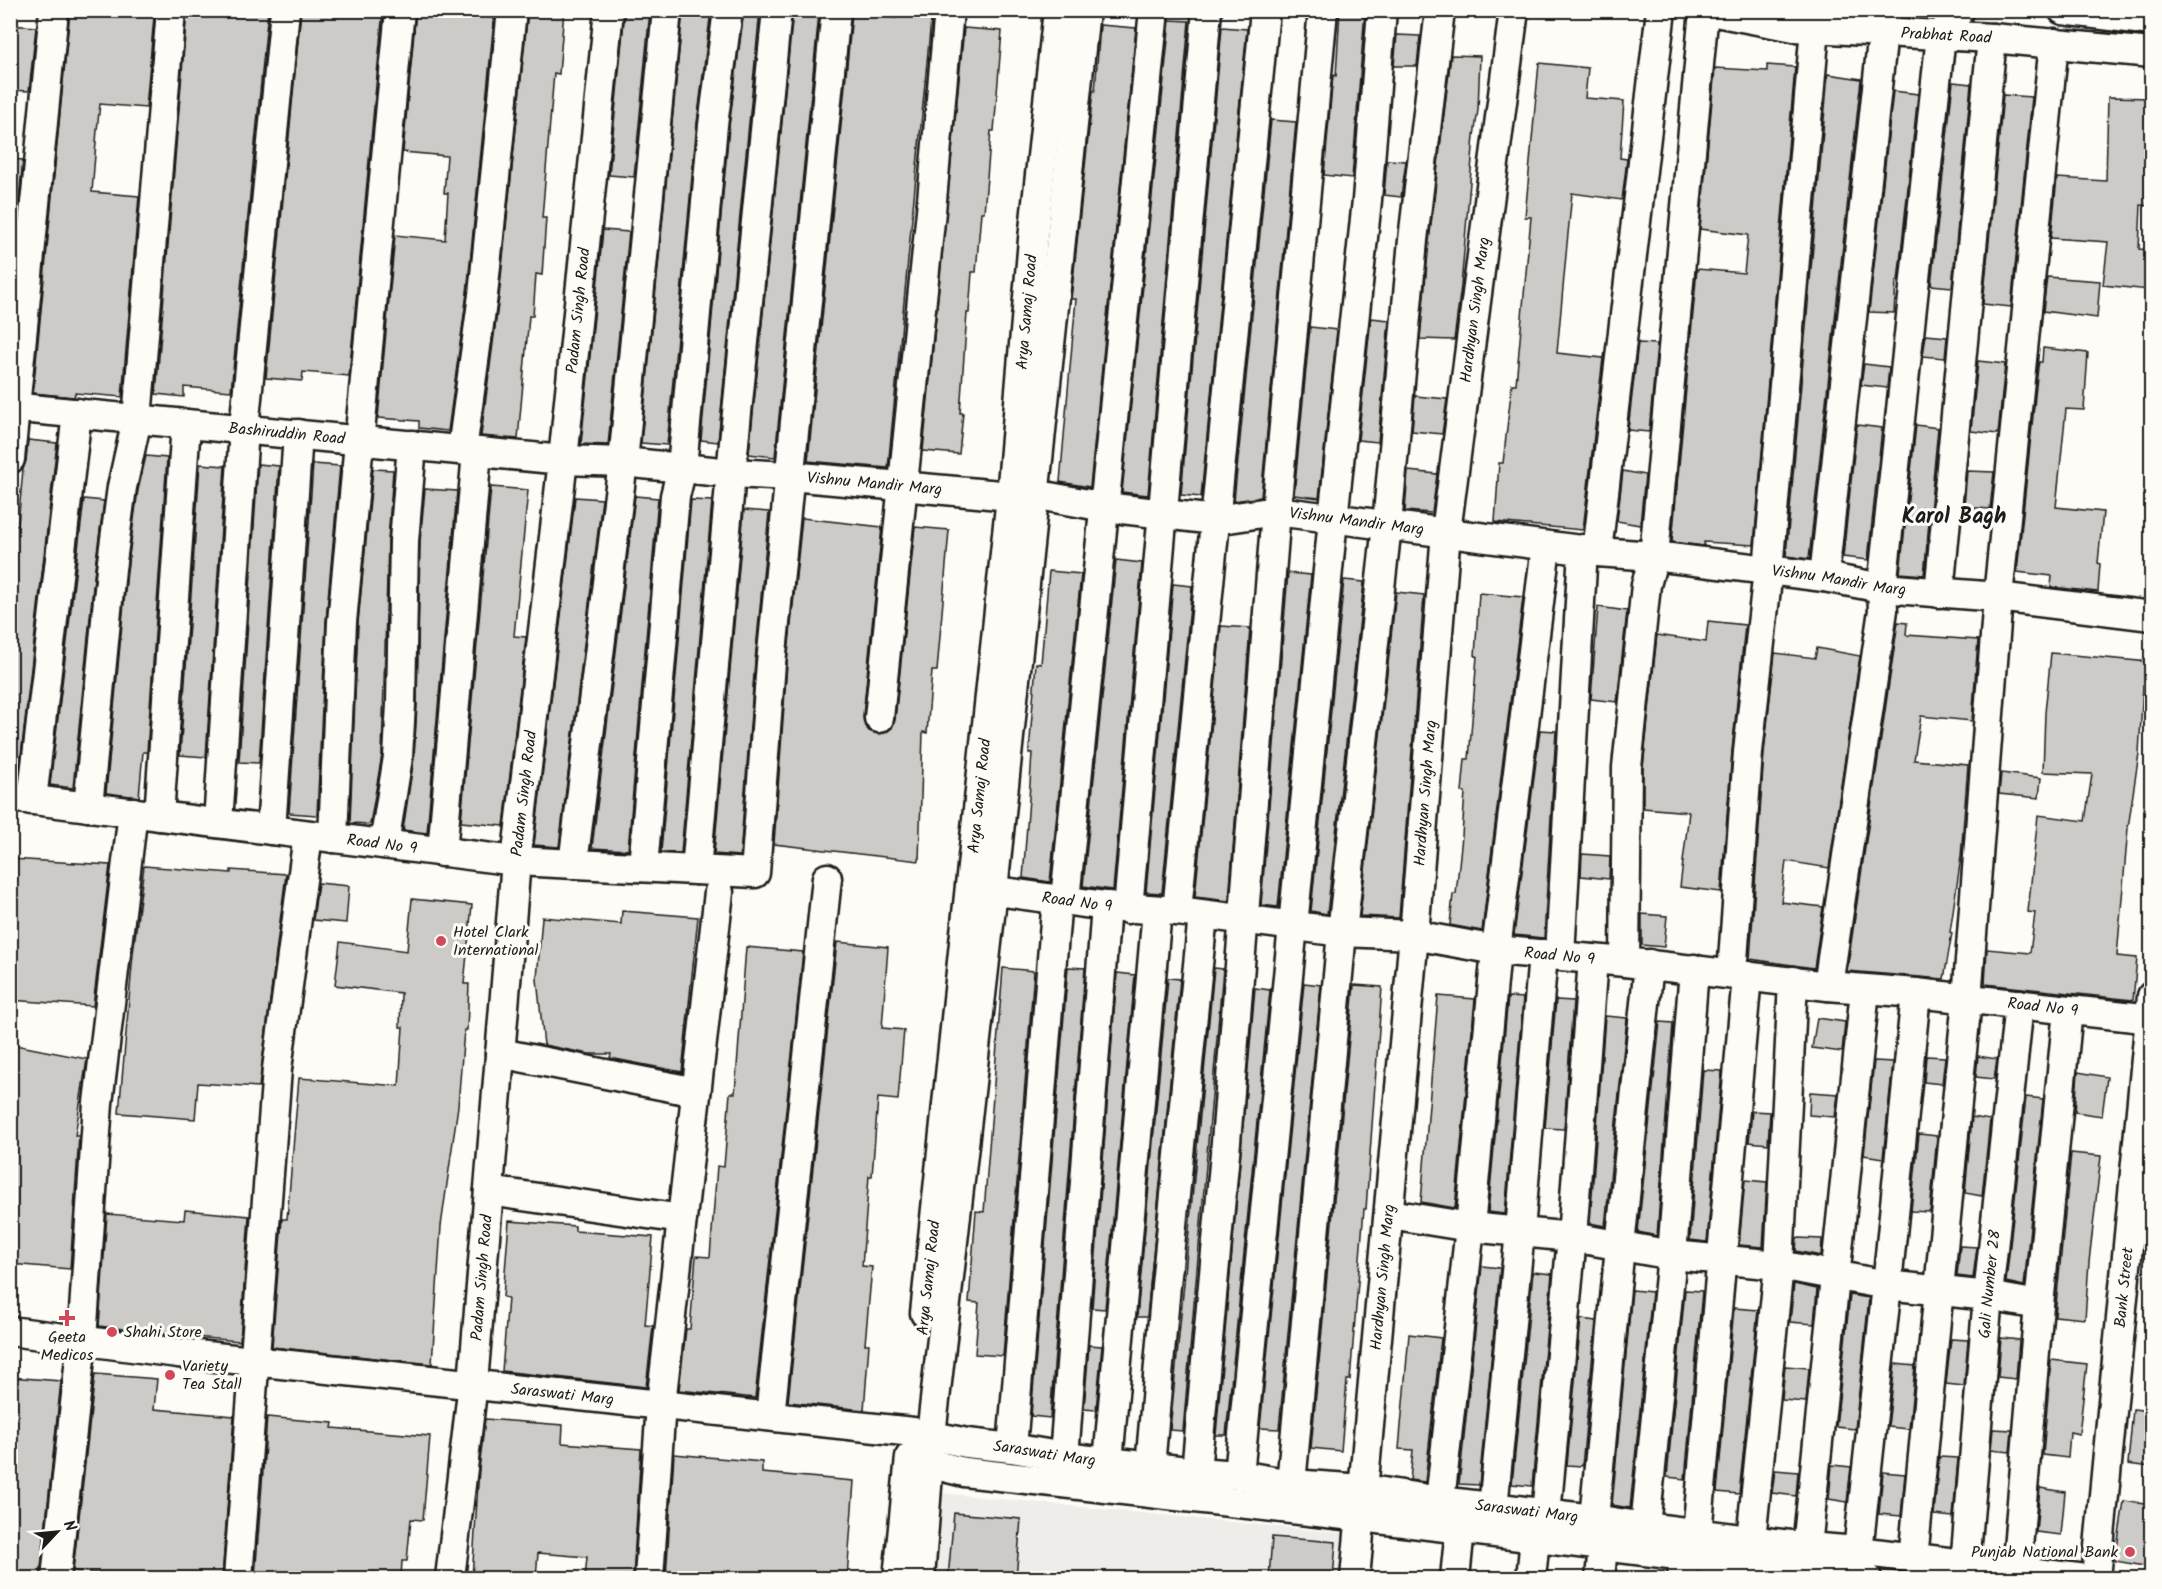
<svg xmlns="http://www.w3.org/2000/svg" width="2162" height="1589" font-family="Kalam,sans-serif">
  <rect width="100%" height="100%" fill="#fdfcf7"/>
  <filter id="ink" filterUnits="userSpaceOnUse"><feTurbulence type="fractalNoise" baseFrequency=".0167" numOctaves="2"/><feDisplacementMap in="SourceGraphic" scale="12" xChannelSelector="R" yChannelSelector="G"/><feConvolveMatrix kernelMatrix="1 2 1 2 8 2 1 2 1" color-interpolation-filters="sRGB"/></filter>
  <g filter="url(#ink)">
    <polygon fill="#eeede9" points="941,1493 1361,1535 1357,1578 934,1578"/>
    <g fill="#cccbc8" stroke="#1c1c1c" stroke-width="1.5">
      <polygon points="70,10 107,10 154,16 146,108 100,104 97,130 92,192 139,196 122,397 75,393 74,397 33,393"/>
      <polygon points="187,10 268,10 231,391 184,387 184,397 156,394"/>
      <polygon points="301,10 350,13 351,10 383,10 349,376 303,372 302,381 266,378"/>
      <polygon points="416,10 495,10 467,293 448,431 419,428 419,421 378,418 395,235 445,240 448,193 444,193 447,156 403,152"/>
      <polygon points="528,10 564,10 559,74 554,73 542,218 546,218 542,275 536,274 533,316 529,316 518,439 481,436 499,297"/>
      <polygon points="625,10 650,10 634,177 609,175"/>
      <polygon points="683,10 711,10 697,123 667,445 641,443"/>
      <polygon points="744,10 760,10 718,442 701,440 729,127"/>
      <polygon points="897,10 932,10 888,468 808,461 852,14 896,18"/>
      <polygon points="1340,10 1365,11 1352,178 1324,175 1333,75 1336,76"/>
      <polygon points="793,11 819,13 775,457 749,454"/>
      <polygon points="1170,20 1189,21 1148,495 1122,492"/>
      <polygon points="10,25 36,27 29,91 10,90"/>
      <polygon points="1100,25 1136,28 1090,487 1060,482 1076,299 1071,299 1093,91 1095,91"/>
      <polygon points="1222,27 1247,29 1201,497 1181,495"/>
      <polygon points="964,28 1002,31 994,131 991,131 984,212 981,212 976,272 972,272 969,313 967,313 960,413 963,413 959,454 923,451"/>
      <polygon points="1397,35 1420,36 1417,66 1394,66"/>
      <polygon points="1451,55 1480,56 1478,110 1474,136 1461,286 1454,340 1420,339 1429,242"/>
      <polygon points="1539,63 1588,68 1585,98 1624,101 1620,158 1627,159 1622,200 1572,193 1567,244 1557,353 1603,358 1583,530 1495,522 1499,463 1503,463 1512,384 1516,384 1531,217 1525,217"/>
      <polygon points="1767,65 1795,67 1754,545 1704,542 1704,546 1672,542 1697,269 1744,273 1748,235 1700,229 1715,68 1767,71"/>
      <polygon points="1828,74 1861,79 1809,559 1786,556"/>
      <polygon points="1953,82 1971,84 1952,287 1931,285"/>
      <polygon points="1893,91 1918,94 1898,281 1896,281 1894,313 1869,312"/>
      <polygon points="2003,95 2032,97 2011,307 1983,304"/>
      <polygon points="2108,97 2151,98 2151,206 2141,205 2139,249 2151,250 2149,290 2103,285 2108,242 2051,238 2057,178 2106,181"/>
      <polygon points="1271,120 1296,122 1261,497 1234,501"/>
      <polygon points="10,159 23,160 10,285"/>
      <polygon points="1387,160 1406,161 1401,197 1384,195"/>
      <polygon points="603,230 629,232 608,445 581,444"/>
      <polygon points="2047,277 2100,281 2097,318 2043,311"/>
      <polygon points="1371,318 1389,320 1378,442 1358,440"/>
      <polygon points="1310,327 1337,330 1319,498 1294,495"/>
      <polygon points="1926,335 1947,337 1945,358 1923,356"/>
      <polygon points="1638,343 1657,344 1649,432 1628,430"/>
      <polygon points="2043,348 2088,353 2084,410 2066,409 2056,507 2103,512 2098,563 2100,564 2098,592 2051,587 2052,576 2017,572 2038,367 2039,362 2042,362"/>
      <polygon points="1978,361 2005,364 1998,434 1971,431"/>
      <polygon points="1864,364 1889,367 1887,388 1861,385"/>
      <polygon points="1415,396 1447,399 1442,434 1412,431"/>
      <polygon points="1857,425 1882,428 1868,560 1843,557"/>
      <polygon points="1916,425 1938,428 1924,575 1900,573"/>
      <polygon points="28,440 57,443 18,781 10,781 10,524 18,525 23,469 26,461"/>
      <polygon points="146,456 167,458 147,752 143,752 139,797 106,793 127,571 138,490"/>
      <polygon points="200,464 225,466 206,757 180,755"/>
      <polygon points="258,464 279,466 259,763 239,762"/>
      <polygon points="313,464 340,466 326,621 317,815 289,813"/>
      <polygon points="373,469 393,470 388,541 382,755 370,824 350,823 358,623"/>
      <polygon points="1408,471 1437,474 1432,513 1405,511"/>
      <polygon points="1623,471 1645,475 1640,525 1617,521"/>
      <polygon points="1967,471 1994,472 1990,509 1964,507"/>
      <polygon points="491,487 528,490 514,636 526,637 504,826 461,822"/>
      <polygon points="425,489 457,491 427,833 403,830 414,758 417,705 420,542"/>
      <polygon points="635,496 658,498 628,850 592,848"/>
      <polygon points="575,497 602,499 559,847 534,845"/>
      <polygon points="84,499 104,501 95,567 73,788 50,785"/>
      <polygon points="691,500 712,501 681,853 661,852"/>
      <polygon points="744,510 769,512 755,661 740,856 714,854"/>
      <polygon points="802,518 882,527 863,716 864,724 869,731 878,734 885,733 892,728 895,720 915,527 949,530 937,671 932,671 927,733 923,732 919,861 774,844 787,664"/>
      <polygon points="1116,560 1142,563 1113,890 1083,886"/>
      <polygon points="1049,571 1081,574 1050,882 1023,878 1029,799 1032,753 1029,753 1036,663 1041,664"/>
      <polygon points="1288,573 1311,575 1278,907 1261,905"/>
      <polygon points="1344,580 1364,582 1327,914 1311,911"/>
      <polygon points="1173,584 1192,586 1162,893 1146,892"/>
      <polygon points="1396,592 1424,595 1399,918 1360,916"/>
      <polygon points="1479,593 1523,597 1482,931 1450,925 1453,894 1456,894 1462,836 1465,792 1462,792 1465,759 1469,759 1477,656 1475,656"/>
      <polygon points="1598,607 1627,611 1617,702 1591,699"/>
      <polygon points="1708,621 1745,625 1732,751 1721,892 1680,887 1689,812 1643,808 1643,768 1657,635 1706,642"/>
      <polygon points="1898,622 1907,623 1906,635 1978,640 1972,721 1921,716 1914,760 1968,765 1961,857 1950,932 1952,933 1944,979 1847,971"/>
      <polygon points="1221,626 1250,628 1229,901 1195,897"/>
      <polygon points="1817,648 1860,656 1829,868 1786,861 1781,902 1823,907 1814,968 1750,959 1764,753 1775,653 1815,658"/>
      <polygon points="2051,653 2149,662 2146,686 2143,685 2139,753 2128,828 2117,956 2137,958 2133,1000 1985,984 1987,949 2030,953 2035,913 2028,912 2038,815 2085,821 2092,774 2043,772 2045,713"/>
      <polygon points="1540,730 1556,731 1544,938 1543,938 1514,935"/>
      <polygon points="2001,773 2041,778 2039,798 1999,794"/>
      <polygon points="1582,854 1610,856 1609,879 1581,876"/>
      <polygon points="10,859 110,865 93,1006 10,1000"/>
      <polygon points="144,866 231,873 231,870 286,874 259,1087 198,1083 195,1119 119,1113 133,954"/>
      <polygon points="318,883 349,886 346,923 313,920"/>
      <polygon points="412,899 472,905 464,984 469,984 467,1030 464,1030 458,1106 441,1226 432,1364 272,1347 282,1219 287,1219 299,1078 399,1086 403,1027 400,1027 401,993 335,985 340,942 407,951"/>
      <polygon points="622,911 698,917 682,1072 610,1058 611,1054 589,1054 544,1045 537,979 542,917 621,924"/>
      <polygon points="1642,914 1667,916 1664,947 1642,945"/>
      <polygon points="837,942 888,947 882,1028 904,1030 898,1100 878,1098 872,1176 869,1176 862,1266 872,1267 865,1344 869,1344 864,1410 788,1402"/>
      <polygon points="746,947 803,952 755,1398 679,1390 686,1329 690,1329 696,1256 710,1257 717,1166 724,1167 730,1093 735,1093"/>
      <polygon points="1068,967 1085,968 1050,1418 1031,1416"/>
      <polygon points="1003,968 1034,971 1003,1356 975,1354 979,1303 969,1302 976,1211 984,1212"/>
      <polygon points="1214,968 1223,969 1183,1431 1170,1430"/>
      <polygon points="1117,973 1135,975 1105,1309 1092,1308"/>
      <polygon points="1168,978 1180,979 1147,1317 1137,1317"/>
      <polygon points="1304,983 1321,985 1279,1429 1260,1428"/>
      <polygon points="1354,985 1382,987 1366,1209 1364,1209 1350,1380 1347,1380 1341,1451 1311,1448"/>
      <polygon points="1255,988 1270,990 1226,1435 1216,1435"/>
      <polygon points="1438,996 1475,999 1455,1208 1421,1202"/>
      <polygon points="1508,997 1523,998 1505,1214 1488,1212"/>
      <polygon points="1556,1000 1573,1001 1564,1129 1545,1128"/>
      <polygon points="1605,1016 1627,1018 1605,1226 1590,1223"/>
      <polygon points="1817,1018 1845,1022 1842,1052 1812,1048"/>
      <polygon points="1660,1022 1673,1023 1657,1236 1638,1232"/>
      <polygon points="10,1044 87,1059 75,1136 79,1136 70,1269 10,1264"/>
      <polygon points="1926,1056 1945,1057 1942,1084 1924,1082"/>
      <polygon points="1978,1056 1997,1059 1994,1079 1976,1077"/>
      <polygon points="1874,1061 1893,1062 1883,1158 1864,1155"/>
      <polygon points="1703,1070 1722,1071 1707,1242 1690,1240"/>
      <polygon points="2078,1072 2107,1077 2102,1116 2075,1112"/>
      <polygon points="1810,1092 1838,1094 1835,1117 1809,1115"/>
      <polygon points="2026,1097 2043,1099 2024,1286 2006,1282"/>
      <polygon points="1752,1111 1770,1112 1768,1144 1749,1142"/>
      <polygon points="1972,1117 1990,1120 1982,1196 1965,1193"/>
      <polygon points="1919,1134 1937,1136 1930,1212 1911,1211"/>
      <polygon points="2071,1153 2101,1156 2089,1262 2085,1319 2055,1316"/>
      <polygon points="1745,1180 1767,1182 1763,1247 1739,1245"/>
      <polygon points="185,1210 249,1216 240,1341 171,1335 99,1326 107,1214 184,1220"/>
      <polygon points="509,1221 575,1226 575,1231 653,1237 645,1325 653,1326 646,1387 502,1371 508,1298 503,1297"/>
      <polygon points="1797,1238 1822,1239 1821,1256 1796,1251"/>
      <polygon points="1960,1246 1977,1247 1973,1278 1957,1276"/>
      <polygon points="1482,1266 1500,1268 1479,1485 1459,1484"/>
      <polygon points="1533,1272 1552,1274 1532,1486 1512,1484"/>
      <polygon points="1794,1284 1817,1289 1814,1324 1790,1322"/>
      <polygon points="1632,1290 1652,1292 1630,1508 1612,1505"/>
      <polygon points="1685,1290 1702,1291 1685,1479 1667,1477"/>
      <polygon points="1850,1295 1869,1298 1855,1429 1836,1427"/>
      <polygon points="1734,1308 1758,1310 1739,1494 1717,1492"/>
      <polygon points="1581,1319 1596,1321 1582,1466 1567,1465"/>
      <polygon points="1409,1334 1441,1338 1425,1482 1410,1480 1413,1450 1399,1449"/>
      <polygon points="2001,1338 2019,1340 2016,1379 1998,1377"/>
      <polygon points="1951,1339 1968,1340 1964,1386 1946,1384"/>
      <polygon points="1089,1345 1102,1346 1096,1410 1084,1409"/>
      <polygon points="2051,1360 2087,1364 2079,1434 2070,1432 2068,1458 2043,1455"/>
      <polygon points="1895,1364 1915,1366 1909,1429 1888,1427"/>
      <polygon points="1785,1366 1809,1368 1806,1402 1782,1400"/>
      <polygon points="95,1374 157,1379 154,1409 234,1416 222,1578 169,1578 73,1571"/>
      <polygon points="10,1377 61,1381 40,1578 10,1578"/>
      <polygon points="2133,1409 2151,1411 2151,1467 2128,1464"/>
      <polygon points="267,1417 333,1423 332,1428 430,1436 423,1520 411,1519 407,1561 402,1561 401,1578 255,1578"/>
      <polygon points="485,1419 563,1425 562,1443 641,1449 633,1578 585,1578 587,1557 538,1553 536,1578 472,1578 479,1469"/>
      <polygon points="1993,1429 2012,1430 2010,1452 1991,1450"/>
      <polygon points="674,1454 762,1462 762,1473 854,1481 847,1578 666,1578"/>
      <polygon points="1939,1457 1958,1458 1953,1517 1934,1515"/>
      <polygon points="1832,1465 1851,1467 1847,1502 1829,1499"/>
      <polygon points="1775,1470 1798,1472 1796,1496 1772,1493"/>
      <polygon points="1883,1472 1905,1474 1901,1516 1879,1514"/>
      <polygon points="2040,1488 2065,1492 2061,1535 2036,1532"/>
      <polygon points="2124,1501 2151,1505 2151,1567 2115,1561"/>
      <polygon points="954,1513 1021,1519 1016,1578 948,1578"/>
      <polygon points="1272,1537 1336,1542 1333,1578 1269,1578"/>
    </g>
    <g fill="none" stroke-linecap="round" stroke-linejoin="round">
      <g stroke="#1c1c1c" stroke-width="33">
        <g id="minor">
          <path id="s1" d="M1705 10 1794 27 1992 38 2152 53"/>
          <polyline points="2063,10 2152,21"/>
          <path id="s2" d="M10 407 563 460 623 462 731 473 790 476 1011 496 1033 494 1105 507 1215 520 1276 511 1597 552 1654 556 1824 577 1882 588 1998 597 2152 616"/>
          <polyline points="462,450 483,295 512,10"/>
          <polyline points="10,459 54,10"/>
          <polyline points="1597,552 1661,10"/>
          <polyline points="1824,577 1883,32 1887,10"/>
          <polyline points="1939,593 1992,38"/>
          <polyline points="879,718 931,211 949,10"/>
          <path id="s3" d="M10 797 516 861 755 873 771 663 836 10"/>
          <polyline points="32,800 77,413"/>
          <polyline points="88,807 111,569 122,487 137,419 171,10"/>
          <polyline points="159,816 186,424"/>
          <polyline points="218,823 244,429 285,10"/>
          <polyline points="271,830 298,434"/>
          <polyline points="333,838 342,622 400,10"/>
          <polyline points="384,844 398,757 401,704 404,541 412,445"/>
          <polyline points="442,852 477,452"/>
          <polyline points="573,864 623,462 667,10"/>
          <polyline points="643,867 675,496 682,468 713,125 728,10"/>
          <polyline points="696,870 731,473 777,10"/>
          <path id="s4" d="M974 888 1106 906 1177 911 1342 932 1414 935 1496 950 1625 962 1828 986 1916 993 2152 1019"/>
          <polyline points="1065,900 1154,10"/>
          <polyline points="1128,909 1207,10"/>
          <polyline points="1177,911 1265,10"/>
          <polyline points="1560,955 1583,549"/>
          <polyline points="1625,962 1627,767 1646,585 1654,556 1704,10"/>
          <polyline points="1732,974 1748,752 1768,570 1815,28"/>
          <polyline points="1828,986 1883,610 1882,588 1941,35 1960,10"/>
          <polyline points="500,1053 696,1092"/>
          <polyline points="489,1191 682,1219"/>
          <polyline points="1390,1214 1470,1227 1572,1237 1672,1255 1779,1265 1887,1285 1988,1296 2039,1305"/>
          <path id="s5" d="M925 1313 1011 496 1033 239 1058 10"/>
          <path id="s6" d="M10 1331 178 1353 913 1432 967 1443 1012 1448 1064 1457 1196 1472 1239 1475 1291 1484 1364 1489 1440 1501 1594 1519 1645 1527 1807 1547 1858 1551 2078 1578"/>
          <polyline points="770,1416 827,878"/>
          <polyline points="1012,1448 1057,898"/>
          <polyline points="1064,1457 1106,906"/>
          <polyline points="911,1459 964,1472 1362,1517 1867,1578"/>
          <polyline points="1108,1462 1157,910"/>
          <polyline points="1150,1467 1166,1285 1203,915"/>
          <polyline points="1196,1472 1226,1142 1276,511 1323,10"/>
          <polyline points="1239,1475 1333,519 1367,200 1382,10"/>
          <polyline points="1291,1484 1342,932 1387,525 1413,240 1440,10"/>
          <polyline points="1440,1501 1470,1227 1496,950 1546,546"/>
          <polyline points="1493,1508 1520,1231 1543,954"/>
          <polyline points="1546,1514 1572,1237 1593,959"/>
          <polyline points="1594,1519 1620,1246 1649,964"/>
          <polyline points="1645,1527 1672,1255 1694,969"/>
          <polyline points="1751,1540 1779,1265 1793,981"/>
          <polyline points="1807,1547 1865,990"/>
          <polyline points="1858,1551 1887,1285 1916,993"/>
          <polyline points="1913,1559 1967,999 1998,597 2054,43"/>
          <path id="s7" d="M1965 1565 1988 1296 2019 1004"/>
          <polyline points="2016,1571 2039,1305 2068,1010"/>
          <polyline points="56,1578 82,1340 98,1103 133,812"/>
          <polyline points="238,1578 277,1069 308,835"/>
          <path id="s8" d="M450 1578 473 1383 516 861 563 460 609 10"/>
          <polyline points="649,1578 661,1404 719,892"/>
          <polyline points="898,1578 910,1457"/>
          <polyline points="920,1578 931,1435 993,890 1085,10"/>
          <path id="s9" d="M1355 1578 1414 935 1446 532 1514 10"/>
          <polyline points="1455,1578 1460,1529"/>
          <polyline points="1531,1578 1535,1538"/>
          <polyline points="1600,1578 1603,1547"/>
          <polyline points="1682,1578 1684,1557 1697,1534 1747,976"/>
          <path id="s10" d="M2096 1578 2152 996"/>
        </g>
      </g>
      <use href="#minor" stroke="#fdfcf7" stroke-width="28"/>
    </g>
  </g>
  <g fill="#d1495b" stroke="#fdfcf7" stroke-width="2">
    <circle cx="441" cy="941" r="6"/>
    <path d="M64 1309h6v6h6v6h-6v6h-6v-6h-6v-6h6z"/>
    <circle cx="112" cy="1332" r="6"/>
    <circle cx="170" cy="1375" r="6"/>
    <circle cx="2130" cy="1552" r="6"/>
  </g>
  <g text-anchor="middle" dominant-baseline="central" stroke-width="6" stroke-linejoin="round" paint-order="stroke">
    <g font-size="16" fill="#1c1c1c" stroke="#fdfcf7">
      <text stroke="none"><textPath href="#s1" startOffset="243">Prabhat Road</textPath></text>
      <text stroke="none"><textPath href="#s9" startOffset="1274">Hardhyan Singh Marg</textPath></text>
      <text stroke="none"><textPath href="#s8" startOffset="1274">Padam Singh Road</textPath></text>
      <text stroke="none"><textPath href="#s5" startOffset="1006">Arya Samaj Road</textPath></text>
      <text stroke="none"><textPath href="#s2" startOffset="278">Bashiruddin Road</textPath></text>
      <text stroke="none"><textPath href="#s2" startOffset="868">Vishnu Mandir Marg</textPath></text>
      <text stroke="none"><textPath href="#s2" startOffset="1354">Vishnu Mandir Marg</textPath></text>
      <text stroke="none"><textPath href="#s2" startOffset="1840">Vishnu Mandir Marg</textPath></text>
      <text stroke="none"><textPath href="#s9" startOffset="788">Hardhyan Singh Marg</textPath></text>
      <text stroke="none"><textPath href="#s8" startOffset="788">Padam Singh Road</textPath></text>
      <text stroke="none"><textPath href="#s5" startOffset="520">Arya Samaj Road</textPath></text>
      <text stroke="none"><textPath href="#s3" startOffset="375">Road No 9</textPath></text>
      <text stroke="none"><textPath href="#s4" startOffset="104">Road No 9</textPath></text>
      <text stroke="none"><textPath href="#s4" startOffset="590">Road No 9</textPath></text>
      <text stroke="none"><textPath href="#s4" startOffset="1076">Road No 9</textPath></text>
      <text stroke="none"><textPath href="#s8" startOffset="302">Padam Singh Road</textPath></text>
      <text transform="translate(929 1278) rotate(-84)">Arya Samaj Road</text>
      <text stroke="none"><textPath href="#s9" startOffset="302">Hardhyan Singh Marg</textPath></text>
      <text stroke="none"><textPath href="#s7" startOffset="282">Gali Number 28</textPath></text>
      <text stroke="none"><textPath href="#s10" startOffset="292">Bank Street</textPath></text>
      <text stroke="none"><textPath href="#s6" startOffset="556">Saraswati Marg</textPath></text>
      <text stroke="none"><textPath href="#s6" startOffset="1042">Saraswati Marg</textPath></text>
      <text stroke="none"><textPath href="#s6" startOffset="1528">Saraswati Marg</textPath></text>
    </g>
    <g font-size="16" fill="#1c1c1c" stroke="#fdfcf7" text-anchor="start">
      <text x="453" y="932">Hotel Clark<tspan x="453" dy="18">International</tspan></text>
      <text x="124" y="1332">Shahi Store</text>
      <text x="67" y="1337" text-anchor="middle">Geeta<tspan x="67" dy="18">Medicos</tspan></text>
      <text x="182" y="1366">Variety<tspan x="182" dy="18">Tea Stall</tspan></text>
      <text x="2118" y="1552" text-anchor="end">Punjab National Bank</text>
    </g>
    <g font-size="22" font-weight="bold" fill="#1c1c1c" stroke="#fdfcf7">
      <text x="1954" y="517">Karol Bagh</text>
    </g>
  </g>
  <rect width="2162" height="1589" fill="none" stroke="#fdfcf7" stroke-width="36"/>
  <rect x="18" y="18" width="2126" height="1553" fill="none" stroke="#1c1c1c" stroke-width="2" filter="url(#ink)"/>
  <g transform="translate(57 1532) rotate(64)" stroke="#fdfcf7" stroke-width="4.5" paint-order="stroke">
  <path d="M0-4.5L10 22L0 15L-10 22Z" fill="#1c1c1c"/>
  <text y="-9" font-size="16" font-weight="bold" text-anchor="middle" fill="#1c1c1c">N</text>
  </g>
</svg>
